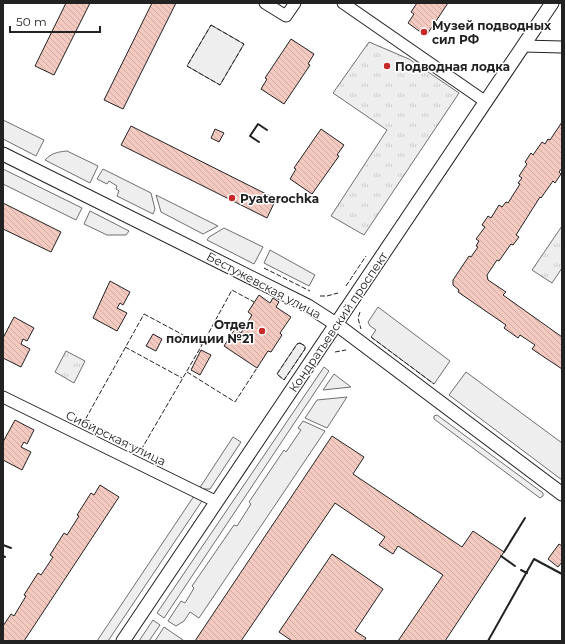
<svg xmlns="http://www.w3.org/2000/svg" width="565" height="644" font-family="Montserrat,sans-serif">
  <defs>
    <pattern id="park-tufts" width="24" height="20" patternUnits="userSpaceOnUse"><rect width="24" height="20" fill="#eee"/><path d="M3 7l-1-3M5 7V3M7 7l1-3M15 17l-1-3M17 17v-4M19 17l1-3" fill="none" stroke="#ccc"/></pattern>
    <pattern id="building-back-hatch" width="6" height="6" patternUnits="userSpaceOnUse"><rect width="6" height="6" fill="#f3c9c0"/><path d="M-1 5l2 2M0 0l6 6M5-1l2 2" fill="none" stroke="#d0aca5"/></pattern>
  </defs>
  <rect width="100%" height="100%" fill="#fff"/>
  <g fill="#eee" stroke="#6f6f6f">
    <polygon points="211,25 244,44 220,85 187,66"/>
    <polygon points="3,120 44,140 36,156 3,139"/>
    <path d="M67 151 98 166 90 183 45 160C52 153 57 152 67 151Z"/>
    <polygon points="3,169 82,208 76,220 3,184"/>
    <polygon points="103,169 151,193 155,209 153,214 117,196 119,191 116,189 117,186 109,181 107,184 97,179"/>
    <polygon points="156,195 218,226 203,234 161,212"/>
    <polygon points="90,211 129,231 126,235 107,235 84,224"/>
    <polygon points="224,228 263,247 254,264 207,240 209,237"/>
    <polygon points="270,250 315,275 309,286 264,263"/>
    <polygon points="378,307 450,361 434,384 371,337 376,330 370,326 368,322"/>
    <polygon points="300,343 305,346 305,349 284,380 277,374 297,344"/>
    <polygon points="324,367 329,371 164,618 157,613"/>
    <polygon points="466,372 562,443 562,480 449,395"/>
    <polygon points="334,374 351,387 323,390"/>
    <polygon points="347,397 327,428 305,418 317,400"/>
    <polygon points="437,415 543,493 543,496 540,498 434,419 434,416"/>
    <polygon points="303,421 325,431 199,618 190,612 184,621 176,626 168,621 181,601 185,603 194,588 192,586 234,525 237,526 251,504 249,502 284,450 286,452 301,430 298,428"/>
    <polygon points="233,437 241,442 210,489 199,489"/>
    <polygon points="194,496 202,501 108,641 97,641"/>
    <polygon points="153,620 160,625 149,641 139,641"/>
    <polygon points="164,627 183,640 183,641 155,641"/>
  </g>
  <g fill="url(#park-tufts)" stroke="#6f6f6f">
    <polygon points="369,42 409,59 459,93 364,235 331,216 387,130 333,93"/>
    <polygon points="562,226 562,268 552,283 532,270"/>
    <polygon points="66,351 85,361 74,383 55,372"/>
  </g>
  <g fill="url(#building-back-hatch)" stroke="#222">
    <polygon points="66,3 90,3 54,75 35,66"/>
    <polygon points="152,3 176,3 123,109 104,100"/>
    <polygon points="417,3 448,3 426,36 408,23 414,14 411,12"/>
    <polygon points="291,39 314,54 308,64 310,65 284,104 261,89 267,79 265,78"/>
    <polygon points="562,122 562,168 559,172 561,174 555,183 553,181 541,198 540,197 516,235 519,237 513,245 511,244 499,261 497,260 487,275 488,280 506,292 503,295 562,337 562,369 532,349 535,345 520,335 518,338 504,328 506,325 458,292 459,290 453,285 453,280 469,256 471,257 478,247 476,246 479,241 476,239 485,227 482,225 488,216 491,218 499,205 502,207 506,202 508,203 520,184 518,183 522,178 519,176 527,164 525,162 531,153 533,155 542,142 545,144 548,139 550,140"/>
    <polygon points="131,126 276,199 267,218 121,145"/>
    <polygon points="215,129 224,133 219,142 211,138"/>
    <polygon points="321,129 344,145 337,155 339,156 312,194 290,179 296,169 294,168"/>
    <polygon points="3,203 61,232 51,252 3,229"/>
    <polygon points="110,281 130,292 123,305 120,303 117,308 127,313 117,331 93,318"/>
    <polygon points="259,295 270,303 273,298 279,302 276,307 291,317 280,333 282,335 271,352 268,351 257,368 224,346 235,329 241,333 252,315 248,312"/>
    <polygon points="14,317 34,328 27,341 23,339 21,344 30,349 21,367 3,358 3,338"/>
    <polygon points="153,334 162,339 156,351 146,346"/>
    <polygon points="201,350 211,355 200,375 191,370"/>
    <polygon points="15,420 34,430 27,444 24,442 21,447 31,452 22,470 3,460 3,442"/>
    <polygon points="332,436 364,457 353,474 462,547 473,531 504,552 445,641 398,641 443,575 398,546 393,554 379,545 385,537 335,503 241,641 195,641"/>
    <polygon points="100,485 119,497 24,641 3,641 3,626 11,614 14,616 26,596 24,595 38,573 41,575 53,557 50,555 64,533 67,535 79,516 77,515 91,493 94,495"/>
    <polygon points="559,544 562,546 562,562 558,567 548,559"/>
    <polygon points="332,554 383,589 355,631 366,638 364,641 292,641 279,632"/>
  </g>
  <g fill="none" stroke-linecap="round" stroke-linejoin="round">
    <g stroke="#222" stroke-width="13">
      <g id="minor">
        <polyline points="265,3 286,16 295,3"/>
        <polyline points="343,3 486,102"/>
        <polyline points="523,46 562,47"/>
        <polyline points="3,397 217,502"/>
      </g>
    </g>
    <g stroke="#222" stroke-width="15">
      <g id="tertiary">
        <polyline points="3,154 308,306 336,324 562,494"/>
        <polyline points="123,641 552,3"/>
      </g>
    </g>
    <use href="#minor" stroke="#fff" stroke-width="11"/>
    <use href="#tertiary" stroke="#fff" stroke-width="13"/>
    <g stroke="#222" stroke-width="1" stroke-dasharray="5 2" stroke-linecap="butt">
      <polygon points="211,25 244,44 220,85 187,66"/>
      <polyline points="264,268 310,291"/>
      <polyline points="346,286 366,256"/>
      <polyline points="320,296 327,296 338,293"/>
      <polyline points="360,312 358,318 361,329"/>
      <polygon points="144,314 202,345 141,450 85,420"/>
      <polyline points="371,337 434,384"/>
      <polygon points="300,343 305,346 305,349 284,380 277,374 297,344"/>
      <polyline points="202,345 232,290 254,302"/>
      <polyline points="125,347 182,378"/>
      <polyline points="335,352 346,350"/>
      <polyline points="187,372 235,402 257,368"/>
    </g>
    <g stroke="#222" stroke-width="2">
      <polyline points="259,142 250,136 258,124 267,130"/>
      <polyline points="3,545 11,548"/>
      <polyline points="504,552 525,518"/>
      <polyline points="3,556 5,557"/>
      <polyline points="501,556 515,566"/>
      <polyline points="521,570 527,573"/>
      <polyline points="488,641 534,559 562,574"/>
    </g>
  </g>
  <g fill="#c62828" stroke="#fff" stroke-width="1.5">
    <circle cx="424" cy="32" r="4"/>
    <circle cx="387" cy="66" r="4"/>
    <circle cx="232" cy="198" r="4"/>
    <circle cx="262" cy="331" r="4"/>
  </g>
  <g text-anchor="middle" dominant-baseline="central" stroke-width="3" stroke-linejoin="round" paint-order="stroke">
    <g font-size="12" font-weight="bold" fill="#222" stroke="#fff" text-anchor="start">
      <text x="432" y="25">Музей подводных<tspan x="432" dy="14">сил РФ</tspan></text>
      <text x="395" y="66">Подводная лодка</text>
      <text x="240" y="198">Pyaterochka</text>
      <text x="254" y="324" text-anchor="end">Отдел<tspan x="254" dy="14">полиции №21</tspan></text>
    </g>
    <g font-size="12" fill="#222" stroke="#fff">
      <text transform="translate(264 285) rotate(28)">Бестужевская улица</text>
      <text transform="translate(338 322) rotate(-56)">Кондратьевский проспект</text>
      <text transform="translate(116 438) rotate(26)">Сибирская улица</text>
    </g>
  </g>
  <rect width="565" height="644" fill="none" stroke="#222222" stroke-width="8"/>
  <path d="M10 26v6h90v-6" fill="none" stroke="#222222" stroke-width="2"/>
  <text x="16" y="26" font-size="12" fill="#222222" stroke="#ffffff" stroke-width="3" paint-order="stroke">50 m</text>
</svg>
